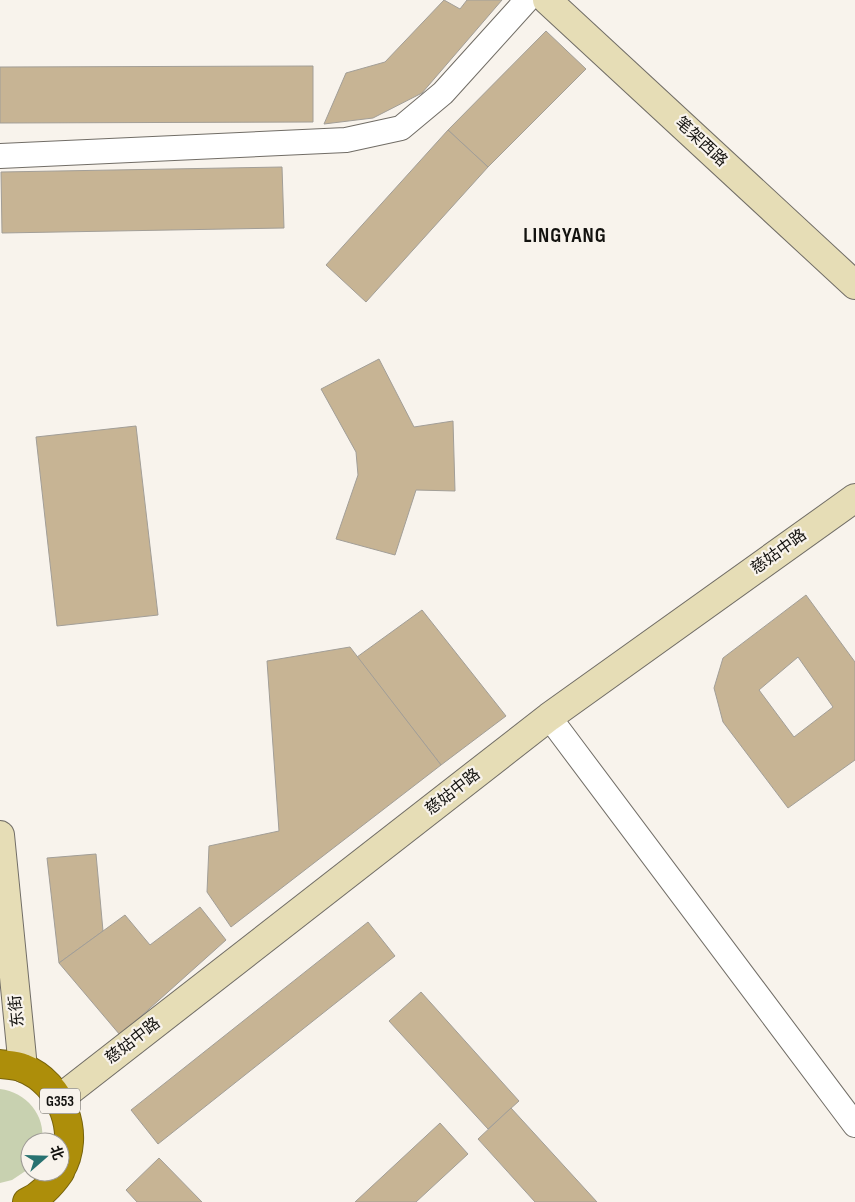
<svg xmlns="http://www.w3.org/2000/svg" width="855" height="1202" font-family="'Sofia Sans Condensed','Noto Sans SC',sans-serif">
  <rect width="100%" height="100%" fill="#f8f3ec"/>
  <path fill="#c8d1b0" d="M0 1089C26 1092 46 1115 42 1142H30V1168L12 1180 0 1183Z"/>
  <g fill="#c7b494" stroke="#a29e97" fill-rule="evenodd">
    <polygon points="444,0 460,9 467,0 502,0 422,93 373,118 324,124 346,73 385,62"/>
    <polygon points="546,31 586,69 488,167 448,130"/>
    <polygon points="313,66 313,122 0,123 0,67"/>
    <polygon points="448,130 488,167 366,302 326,265"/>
    <polygon points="282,167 284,228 2,233 1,172"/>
    <polygon points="379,359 414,427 453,421 455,491 416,490 395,555 336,539 358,475 356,452 321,389"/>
    <polygon points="136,426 158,615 57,626 36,437"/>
    <path d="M806 595 855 662V760L788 808 723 722 714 688 723 658ZM798 657 833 707 794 737 759 690Z"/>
    <polygon points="422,610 506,716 441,765 357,657"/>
    <polygon points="350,647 441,765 231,927 207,892 209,846 279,831 267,661"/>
    <polygon points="96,854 103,931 59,963 47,858"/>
    <polygon points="200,907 226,940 120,1035 59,963 125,915 150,945"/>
    <polygon points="368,922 395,956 158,1144 131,1110"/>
    <polygon points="421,992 519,1101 488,1129 389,1021"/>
    <polygon points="511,1108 597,1202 535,1202 478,1139"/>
    <polygon points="440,1123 468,1154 416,1202 355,1202"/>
    <polygon points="159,1158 202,1202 137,1202 126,1190"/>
  </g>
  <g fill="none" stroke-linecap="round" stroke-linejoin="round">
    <g stroke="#716d66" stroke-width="26">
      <g id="street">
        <polyline points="0,156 346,140 401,128 443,93 527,0"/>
        <polyline points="549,717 855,1125"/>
      </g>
    </g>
    <g stroke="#716d66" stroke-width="30">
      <g id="secondary">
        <polyline points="547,0 855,285"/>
        <polyline points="0,835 23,1068"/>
        <polyline points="59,1099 549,717 855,498"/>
      </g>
    </g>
    <g stroke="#77630c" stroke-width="30">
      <g id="highway">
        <path d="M0 1064C7 1065 16 1065 23 1068 62 1083 82 1135 60 1171"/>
        <path d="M27 1202C41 1196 51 1185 60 1172"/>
      </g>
    </g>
    <use href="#street" stroke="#fff" stroke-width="24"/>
    <use href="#secondary" stroke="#e6ddb6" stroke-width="28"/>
    <use href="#highway" stroke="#ad8e0a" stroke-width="28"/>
  </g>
  <g text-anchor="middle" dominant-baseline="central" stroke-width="4.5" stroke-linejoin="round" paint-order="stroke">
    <rect fill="#f8f3ec" stroke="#585651" stroke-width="1" x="40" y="1088.5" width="40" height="25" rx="4"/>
    <g font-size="15" font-weight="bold" fill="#13120f">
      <text x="60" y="1101">G353</text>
    </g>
    <g font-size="16" fill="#13120f" stroke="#f8f3ec">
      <text transform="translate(701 142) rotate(43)">笔架西路</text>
      <text transform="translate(779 552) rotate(-36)">慈姑中路</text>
      <text transform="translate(453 792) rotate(-38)">慈姑中路</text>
      <text transform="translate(17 1011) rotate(-96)">东街</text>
      <text transform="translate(133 1041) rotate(-38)">慈姑中路</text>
    </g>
    <g font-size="21" font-weight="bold" letter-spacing="1" fill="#13120f" stroke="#f8f3ec">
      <text x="565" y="235">LINGYANG</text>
    </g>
  </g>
  <g transform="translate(45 1157) rotate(70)"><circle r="24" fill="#f8f3ec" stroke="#9c9994"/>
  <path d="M0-4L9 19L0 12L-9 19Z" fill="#287271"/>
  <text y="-8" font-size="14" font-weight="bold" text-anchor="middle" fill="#13120f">北</text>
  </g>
</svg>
